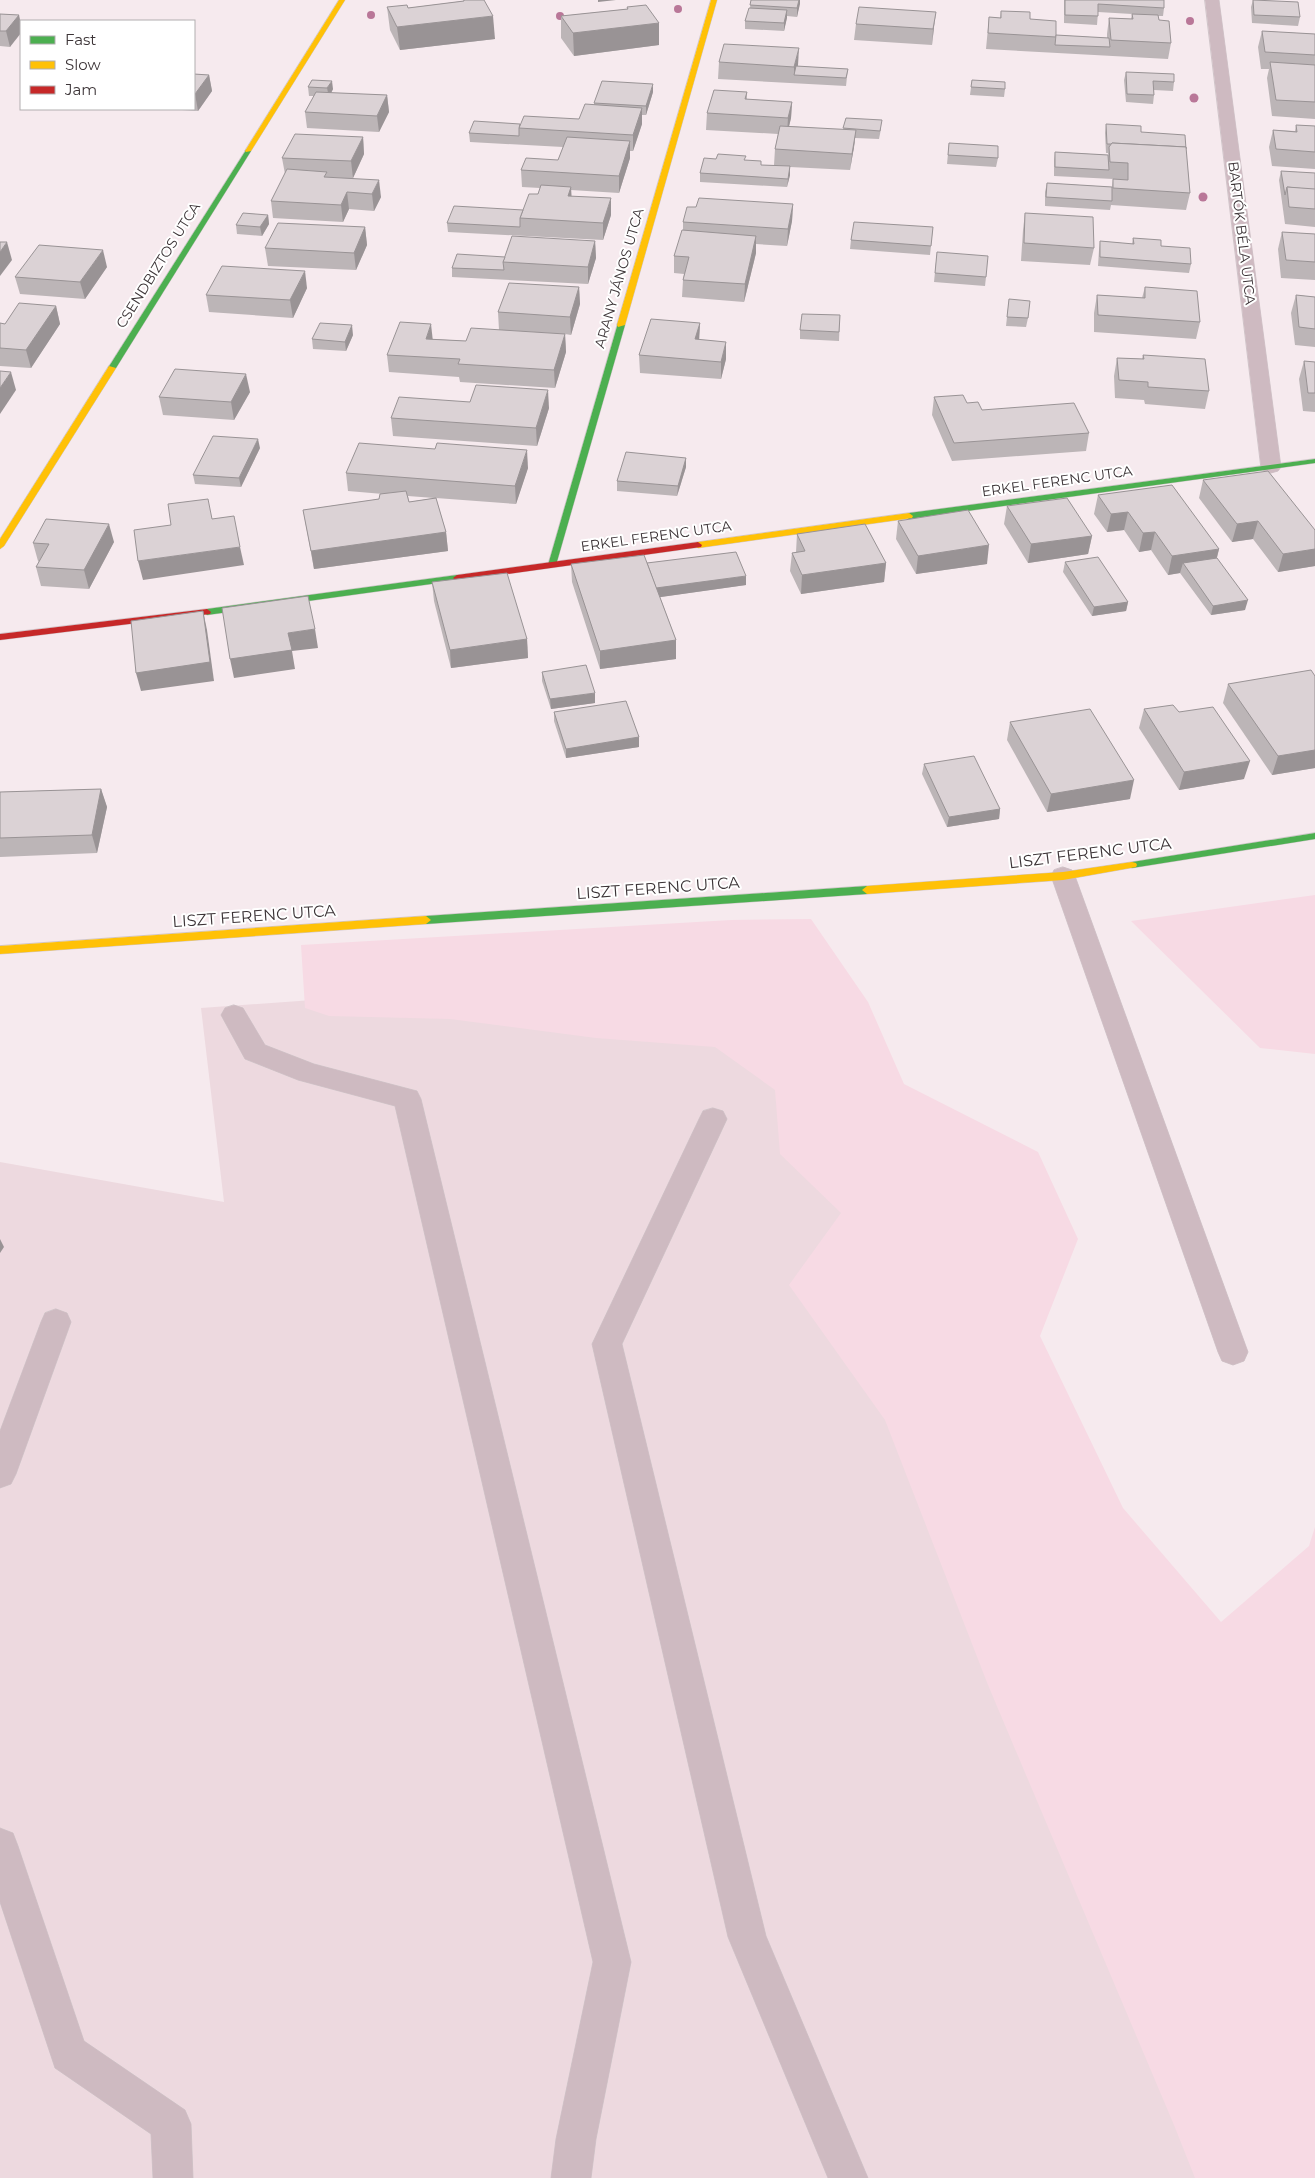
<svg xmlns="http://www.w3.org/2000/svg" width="1315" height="2178" font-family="Montserrat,sans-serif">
  <rect width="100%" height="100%" fill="#f6eaee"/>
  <polygon fill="#edd9df" points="813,964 1280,2178 0,2178 0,1162 224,1202 201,1008"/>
  <g fill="#f7dae4">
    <polygon points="1315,895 1315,1054 1260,1048 1131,921"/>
    <polygon points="811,919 868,1002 904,1084 1038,1152 1078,1239 1040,1336 1123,1508 1221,1622 1309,1546 1315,1527 1315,2178 1195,2178 1174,2125 988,1685 885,1420 789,1285 841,1213 780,1154 775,1090 715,1047 596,1038 450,1019 329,1016 305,1008 301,945 731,920"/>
  </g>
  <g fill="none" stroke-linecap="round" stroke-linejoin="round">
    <g stroke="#d0c6ca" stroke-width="1">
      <g id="lane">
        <polygon points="234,1005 243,1008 265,1045 314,1064 417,1091 421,1099 631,1962 596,2139 591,2178 551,2178 556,2139 593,1962 395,1106 298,1080 245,1059 221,1015 225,1008"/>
        <polygon points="713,1108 723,1111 727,1119 622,1344 766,1936 868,2178 828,2178 728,1937 592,1344 699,1119 703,1111"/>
        <polygon points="56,1309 67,1313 71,1322 16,1474 11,1484 0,1488 0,1431 41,1322 45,1313"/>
        <polygon points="0,1828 13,1833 18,1846 84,2041 185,2110 191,2124 193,2178 153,2178 151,2134 55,2068 0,1902"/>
      </g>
    </g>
    <g stroke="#d0c6ca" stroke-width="1">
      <g id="street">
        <polygon points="1205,0 1219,0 1281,467 1278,471 1271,473 1264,471 1261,467"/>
        <polygon points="1063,867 1072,870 1075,876 1248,1352 1244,1361 1233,1365 1222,1361 1218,1352 1051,876 1054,870"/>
      </g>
    </g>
    <g stroke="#d0c6ca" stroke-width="1">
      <g id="fast">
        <polygon points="246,150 251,151 116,368 109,370 108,368"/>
        <polygon points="618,323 625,325 556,565 555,567 549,567 548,565"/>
        <polygon points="1315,459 1315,463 909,519 905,516 909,513"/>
        <polygon points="457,575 461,578 460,580 207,615 203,612 207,609"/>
        <polygon points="1315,833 1315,839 1132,868 1127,865 1132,862"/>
        <polygon points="867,886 872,890 867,894 426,924 421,920 426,916"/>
      </g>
    </g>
    <g stroke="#d0c6ca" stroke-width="1">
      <g id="slow">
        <polygon points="339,0 345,0 251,151 246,152 245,151"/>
        <polygon points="711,0 717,0 625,325 618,327 617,325"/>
        <polygon points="109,366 116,368 4,546 0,549 0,539"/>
        <polygon points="909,513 913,516 912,518 698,548 694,545 698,542"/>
        <polygon points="1132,862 1136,863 1137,865 1136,867 1063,880 867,894 862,890 867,886 1063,872"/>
        <polygon points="426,916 431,920 426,924 0,954 0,946"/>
      </g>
    </g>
    <g stroke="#d0c6ca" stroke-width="1">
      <g id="jam">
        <polygon points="698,542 702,545 701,547 457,581 453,578 457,575"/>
        <polygon points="207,609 211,612 210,614 0,640 0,634"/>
      </g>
    </g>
    <use href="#lane" fill="#cebac1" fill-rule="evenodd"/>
    <use href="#street" fill="#cebac1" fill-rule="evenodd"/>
    <use href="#fast" fill="#4caf50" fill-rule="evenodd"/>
    <use href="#slow" fill="#ffc107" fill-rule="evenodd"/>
    <use href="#jam" fill="#c62828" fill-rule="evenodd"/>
  </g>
  <g fill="#b97798">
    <circle cx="678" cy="9" r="4"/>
    <circle cx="371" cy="15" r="4"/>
    <circle cx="560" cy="16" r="4"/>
    <circle cx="1190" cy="21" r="4"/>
    <circle cx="1194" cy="98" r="4.5"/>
    <circle cx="1203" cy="197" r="4.5"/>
  </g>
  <g fill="#bcb5b7" fill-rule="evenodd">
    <polygon points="463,0 495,39 400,50 390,30 387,7 408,8 463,1"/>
    <polygon points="751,0 800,0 797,17 787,16 784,31 745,29 745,21 750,8"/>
    <polygon points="1064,0 1164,0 1164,8 1163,16 1158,16 1159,20 1171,43 1168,59 986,49 989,17 1000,18 1001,11 1030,19 1056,35 1107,38 1107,34 1109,18 1131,19 1132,14 1098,12 1097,25 1064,23"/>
    <polygon points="1253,0 1300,17 1298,26 1252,23 1251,7"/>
    <polygon points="627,7 659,23 659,45 574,56 561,38 561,16 627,9"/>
    <polygon points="0,14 19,15 10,47 0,46"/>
    <polygon points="856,24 934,27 932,45 854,40"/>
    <polygon points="1262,31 1315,34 1315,119 1272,116 1267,78 1269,69 1261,69 1258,47"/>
    <polygon points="719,62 848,69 847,77 846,86 718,79"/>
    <polygon points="1126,72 1174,82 1173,91 1154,90 1154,95 1153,104 1126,102 1124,80"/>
    <polygon points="194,74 209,75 212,91 198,111 166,109 194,109"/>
    <polygon points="312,80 333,89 331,93 387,95 389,112 379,132 307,128 305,112 314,96 309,96 308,87"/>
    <polygon points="972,80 1005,89 1004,97 970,95"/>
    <polygon points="653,92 646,115 642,115 642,124 633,151 630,151 630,158 619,193 571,190 571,196 611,215 603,240 448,232 447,223 523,210 538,194 540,188 522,187 521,170 558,160 563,147 470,142 469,133 520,124 579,119 594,105 594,103"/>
    <polygon points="747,92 747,99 792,102 791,118 789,126 843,130 846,118 881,129 879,139 855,138 854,147 850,170 790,167 790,175 787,187 700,182 700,173 745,160 761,165 774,165 775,149 778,134 706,130 707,113"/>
    <polygon points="1106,124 1141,132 1186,149 1190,193 1186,210 1111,205 1110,210 1045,206 1045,192 1047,183 1112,187 1113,179 1054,176 1054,160 1055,152 1108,155 1108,153 1106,153 1105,133"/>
    <polygon points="1296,125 1315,126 1315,169 1272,166 1269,147 1273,130 1295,131"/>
    <polygon points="363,137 364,154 353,178 381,197 374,211 349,209 343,222 273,218 271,201 285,174 282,158"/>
    <polygon points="949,143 998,158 996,167 947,164"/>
    <polygon points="1281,171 1315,173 1315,227 1285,224 1279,180"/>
    <polygon points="793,204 792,221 787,246 756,244 756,253 744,302 682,297 683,280 684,274 674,273 674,256 683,231 683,222 696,207"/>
    <polygon points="1025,213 1094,248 1090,265 1021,261 1023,230"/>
    <polygon points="268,215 269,224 262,236 237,234 236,225"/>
    <polygon points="365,227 367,245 356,270 268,266 265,248"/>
    <polygon points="933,227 930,255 850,249 851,240"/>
    <polygon points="1282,232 1315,234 1315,280 1281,278 1278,249"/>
    <polygon points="1133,238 1161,246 1191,264 1189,273 1098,266 1099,250 1100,241 1132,244"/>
    <polygon points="595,241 596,258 588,284 452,277 452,268 505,257"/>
    <polygon points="937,252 986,277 985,286 934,282"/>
    <polygon points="107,267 85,299 20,294 15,277"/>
    <polygon points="579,287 580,304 571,335 565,334 566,352 555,388 460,382 459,377 389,372 387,355 433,339 466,341 499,330 498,312"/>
    <polygon points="1145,287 1200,322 1196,339 1094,332 1094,313 1097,295 1142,298"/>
    <polygon points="307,288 293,318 209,312 206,295"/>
    <polygon points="1296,295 1315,297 1315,347 1295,345 1291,313"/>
    <polygon points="1009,299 1028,318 1026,327 1006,326"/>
    <polygon points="56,306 60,324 31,368 0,366 0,323 5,324"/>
    <polygon points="840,315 839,341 800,339 800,330"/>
    <polygon points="700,323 699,340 726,359 721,379 640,373 639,355"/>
    <polygon points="353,335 346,351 313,349 312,339"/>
    <polygon points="1143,355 1209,391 1205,409 1145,404 1144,400 1115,398 1114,376 1117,358 1142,359"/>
    <polygon points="1304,361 1315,362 1315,412 1303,411 1299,379"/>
    <polygon points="250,392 234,420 163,415 159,397"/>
    <polygon points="934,397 967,403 982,410 1089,433 1086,451 952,461 932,415"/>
    <polygon points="470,402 549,408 537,446 393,436 391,418"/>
    <polygon points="260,448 241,487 195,484 193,475"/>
    <polygon points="686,458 686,467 677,496 617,491 617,481"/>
    <path d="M528 468 516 504 436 498 446 532 448 551 314 569 303 510 379 499 383 494 348 491 346 473ZM408 496 434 498 409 502Z"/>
    <polygon points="1203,480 1315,530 1315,566 1278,572 1253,539 1232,542 1199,498"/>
    <polygon points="1098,495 1219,549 1217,558 1245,610 1211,615 1180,573 1168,575 1151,550 1139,552 1124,530 1107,532 1094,514"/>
    <polygon points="1007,506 1092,536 1088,554 1028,563 1004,524"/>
    <polygon points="898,521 987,564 916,574 896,539"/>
    <polygon points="797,534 886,563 884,582 801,594 790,571 792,553 796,552"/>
    <polygon points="114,542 89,589 41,586 36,567 39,562 38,561 33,543"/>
    <polygon points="1065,562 1128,602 1126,611 1092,616 1063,572"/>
    <polygon points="647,563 746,585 660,597 676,640 676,659 600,669 572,582 571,564"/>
    <polygon points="432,582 527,639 528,658 451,668 434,601"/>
    <polygon points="542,672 595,703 551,709 542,681"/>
    <polygon points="1315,676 1315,768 1272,775 1223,703 1228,684"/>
    <polygon points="1144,709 1179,712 1244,779 1179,790 1139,728"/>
    <polygon points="554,712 639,737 639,747 566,758 554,721"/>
    <polygon points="1010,722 1130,799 1047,812 1007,740"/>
    <polygon points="924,764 1000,809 999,819 947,827 922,774"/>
    <polygon points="101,789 107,807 97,853 0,857 0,792"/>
  </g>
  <g fill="#999395">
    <polygon points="598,0 616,0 598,2"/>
    <polygon points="799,0 800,0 800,4 797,17 797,8"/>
    <polygon points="787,10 787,18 784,31 784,23"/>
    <polygon points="936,12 934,27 932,45 933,29"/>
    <polygon points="19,15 21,24 21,33 10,47 6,31"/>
    <polygon points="493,16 495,39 400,50 397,27"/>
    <polygon points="659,23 659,45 574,56 573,33"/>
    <polygon points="799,48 798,65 796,75 794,75 794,67"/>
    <polygon points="209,75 212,91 198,111 195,94"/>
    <polygon points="332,81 333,89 329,97 327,88"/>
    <polygon points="653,84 653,92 646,115 646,106"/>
    <polygon points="387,95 389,112 379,132 377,116"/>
    <polygon points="792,102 791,118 787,135 788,118"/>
    <polygon points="642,108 642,124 633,151 633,135"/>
    <polygon points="856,130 854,147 850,170 852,154"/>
    <polygon points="363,137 364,154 353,178 351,161"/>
    <polygon points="630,141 630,158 619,193 619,176"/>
    <polygon points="790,166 790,175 787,187 788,179"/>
    <polygon points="379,180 381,197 374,211 372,194"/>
    <polygon points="571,187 572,204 568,196"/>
    <polygon points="347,192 349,209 343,222 341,205"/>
    <polygon points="611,198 611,215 603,240 603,223"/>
    <polygon points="793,204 792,221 787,246 788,229"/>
    <polygon points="268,215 269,224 262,236 260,227"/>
    <polygon points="365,227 367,245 356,270 354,253"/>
    <polygon points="756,236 756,253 744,302 745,284"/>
    <polygon points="595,241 596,258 588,284 588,267"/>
    <polygon points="7,242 12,260 0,276 0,252"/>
    <polygon points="103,250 107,267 85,299 80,282"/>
    <polygon points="305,271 307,288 293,318 290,300"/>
    <polygon points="579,287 580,304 571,335 570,317"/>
    <polygon points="56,306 60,324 31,368 26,350"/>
    <polygon points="700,323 699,341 695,339"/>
    <polygon points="431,324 433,342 426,339"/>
    <polygon points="352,325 353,335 346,351 345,342"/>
    <polygon points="565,334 566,352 555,388 554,370"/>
    <polygon points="726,342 726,359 721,379 721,362"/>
    <polygon points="11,372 16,390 0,414 0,388"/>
    <polygon points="246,374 250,392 234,420 231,402"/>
    <polygon points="548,390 549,408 537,446 536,428"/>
    <polygon points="258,439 260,448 241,487 239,478"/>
    <polygon points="527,450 528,468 516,504 515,486"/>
    <polygon points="686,458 686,467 677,496 678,486"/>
    <polygon points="1128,512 1124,530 1107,532 1111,514"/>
    <polygon points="1258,521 1253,539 1232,542 1237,524"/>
    <polygon points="109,524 114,542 89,589 84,570"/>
    <polygon points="446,532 448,551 314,569 311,551"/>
    <polygon points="1155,532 1151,550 1139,552 1143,533"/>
    <polygon points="1092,536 1088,554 1028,563 1031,544"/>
    <polygon points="989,545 987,564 916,574 918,556"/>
    <polygon points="240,547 244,565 143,580 138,561"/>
    <polygon points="1219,549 1214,568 1183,563 1180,573 1168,575 1172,556"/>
    <polygon points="1315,549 1315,566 1278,572 1283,554"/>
    <polygon points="886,563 884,582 801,594 802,575"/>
    <polygon points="746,576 746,585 654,598 654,588"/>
    <polygon points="1248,600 1245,610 1211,615 1213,606"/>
    <polygon points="1128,602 1126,611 1092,616 1094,607"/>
    <polygon points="203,611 207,630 214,681 141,691 136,673"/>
    <polygon points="315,629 318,648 292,651 295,669 234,678 230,659 288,633"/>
    <polygon points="527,639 528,658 451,668 450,650"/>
    <polygon points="676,640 676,659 600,669 600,651"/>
    <polygon points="595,693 595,703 551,709 550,699"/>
    <polygon points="639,737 639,747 566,758 566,749"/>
    <polygon points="1315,750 1315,768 1272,775 1278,756"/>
    <polygon points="1250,761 1244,779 1179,790 1184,772"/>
    <polygon points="1134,780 1130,799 1047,812 1051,794"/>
    <polygon points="101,789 107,807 97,853 92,835"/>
    <polygon points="1000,809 999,819 947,827 949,817"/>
    <polygon points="0,1239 4,1247 0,1253"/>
  </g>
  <g fill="#dbd2d5" stroke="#999395">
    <polygon points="464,0 484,0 493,16 397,27 387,7 407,5 408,8 464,1"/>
    <polygon points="751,0 799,0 797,8 750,5"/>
    <polygon points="1065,0 1164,0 1164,8 1098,4 1098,16 1065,15"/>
    <polygon points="1253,0 1298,2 1300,17 1254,15"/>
    <polygon points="646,5 659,23 573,33 561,16 628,9 627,7"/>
    <polygon points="859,7 936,12 933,29 856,24"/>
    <polygon points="749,8 787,10 784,23 745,21"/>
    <polygon points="1001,11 1030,12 1030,19 1056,21 1056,37 988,33 989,17 1001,18"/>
    <polygon points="0,14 19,15 6,31 0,31"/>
    <polygon points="1132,14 1158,15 1159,20 1169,21 1171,43 1111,40 1109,18 1133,19"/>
    <polygon points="1262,31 1315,34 1315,55 1265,52"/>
    <polygon points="1056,35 1109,38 1110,47 1055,45"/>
    <polygon points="724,44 799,48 794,67 719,62"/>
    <polygon points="1270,62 1315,65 1315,102 1276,100"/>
    <polygon points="796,66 848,69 846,78 794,75"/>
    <polygon points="1126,72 1174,74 1174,82 1153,81 1154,95 1127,94"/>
    <polygon points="194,74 209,75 195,94 194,94"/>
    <polygon points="312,80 332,81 327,88 308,87"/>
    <polygon points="972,80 1005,82 1005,89 971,87"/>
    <polygon points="602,81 653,84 646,106 594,103"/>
    <polygon points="714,90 747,92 745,99 792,102 788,118 707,113"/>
    <polygon points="316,92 387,95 377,116 305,112"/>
    <polygon points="585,104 642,108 633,135 519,128 524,116 579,119"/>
    <polygon points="846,118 882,120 880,131 843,128"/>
    <polygon points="474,121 520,124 519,128 519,136 469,133"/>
    <polygon points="1106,124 1141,126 1141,132 1185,135 1186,149 1186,147 1112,143 1111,144 1107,144"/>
    <polygon points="1296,125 1315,126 1315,152 1276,149 1273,130 1297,132"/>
    <polygon points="780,126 856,130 852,154 775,149"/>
    <polygon points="295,134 363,137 351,161 282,158"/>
    <polygon points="567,137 630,141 619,176 521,170 526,158 558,160"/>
    <polygon points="949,143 998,146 998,158 948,155"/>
    <polygon points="1112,143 1186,147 1190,193 1113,188 1113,179 1128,180 1128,163 1110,162 1109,147"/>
    <polygon points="1055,152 1108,155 1109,170 1055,167"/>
    <polygon points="718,154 746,156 744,160 761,161 761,165 790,166 788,179 700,173 704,158 716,159"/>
    <polygon points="287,169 327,172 324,177 379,180 372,194 347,192 341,205 271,201"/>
    <polygon points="1281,171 1315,173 1315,190 1287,187 1285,195"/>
    <polygon points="1047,183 1112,187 1112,201 1046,197"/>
    <polygon points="541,185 571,187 568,196 611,198 603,223 520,218 529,194 538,194"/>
    <polygon points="1287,187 1315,189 1315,209 1289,207"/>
    <polygon points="699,198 793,204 788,229 683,222 687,207 696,207"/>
    <polygon points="454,206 523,210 520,218 520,227 447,223"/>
    <polygon points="243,213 268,215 260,227 236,225"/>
    <polygon points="1025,213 1093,217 1094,248 1024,243"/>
    <polygon points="854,222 933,227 931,246 851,240"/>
    <polygon points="278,223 365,227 354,253 265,248"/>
    <polygon points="682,230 756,236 745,284 683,280 689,257 674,256"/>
    <polygon points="1282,232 1315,234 1315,262 1286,260"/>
    <polygon points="512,236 595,241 588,267 503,262"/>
    <polygon points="1133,238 1161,240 1161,246 1190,248 1191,264 1100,257 1100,241 1134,244"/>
    <polygon points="0,242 7,242 0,252"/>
    <polygon points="39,245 103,250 80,282 15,277"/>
    <polygon points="937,252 988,256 986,277 935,273"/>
    <polygon points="457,254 505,257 503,262 504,270 452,268"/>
    <polygon points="222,266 305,271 290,300 206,295"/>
    <polygon points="509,283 579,287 570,317 498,312"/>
    <polygon points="1145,287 1197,291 1200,322 1098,315 1097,295 1145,298"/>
    <polygon points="1296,295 1315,297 1315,329 1299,327"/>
    <polygon points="1009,299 1030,301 1028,318 1007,317"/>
    <polygon points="19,303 56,306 26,350 0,348 0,323 5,324"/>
    <polygon points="802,314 840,315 839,332 800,330"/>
    <polygon points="651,319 700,323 695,339 726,342 721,362 639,355"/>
    <polygon points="400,322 431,324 426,339 466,341 471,328 565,334 554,370 458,364 460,359 387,355"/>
    <polygon points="320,323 352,325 345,342 312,339"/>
    <polygon points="1143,355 1205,359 1209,391 1148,387 1148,382 1119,380 1117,358 1144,359"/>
    <polygon points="1304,361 1315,362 1315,393 1308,393"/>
    <polygon points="175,369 246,374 231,402 159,397"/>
    <polygon points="0,371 11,372 0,388"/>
    <polygon points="476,385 548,390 536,428 391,418 399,397 470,402"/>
    <polygon points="963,395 967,403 978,402 982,410 1074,403 1089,433 954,443 934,397"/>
    <polygon points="213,436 258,439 239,478 193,475"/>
    <polygon points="359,443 435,449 437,443 527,450 515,486 346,473"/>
    <polygon points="626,452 686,458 678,486 617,481"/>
    <polygon points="1268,471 1315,530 1315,549 1283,554 1258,521 1237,524 1203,480"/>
    <polygon points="1172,485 1219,549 1172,556 1155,532 1143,533 1128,512 1111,514 1098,495"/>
    <polygon points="406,491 409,502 436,498 446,532 311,551 303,510 379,499 380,494"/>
    <polygon points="1067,498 1092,536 1031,544 1007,506"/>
    <polygon points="208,499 212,519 234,516 240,547 138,561 134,530 171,525 168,504"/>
    <polygon points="968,510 989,545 918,556 898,521"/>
    <polygon points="46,519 109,524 84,570 36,567 49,544 33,543"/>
    <polygon points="865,524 886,563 802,575 792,553 805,551 797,534"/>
    <polygon points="736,552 746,576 656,588 647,563"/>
    <polygon points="644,555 676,640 600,651 571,564"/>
    <polygon points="1098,557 1128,602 1094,607 1065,562"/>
    <polygon points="1217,558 1248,600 1213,606 1183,563"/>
    <polygon points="507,573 527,639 450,650 432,582"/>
    <polygon points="308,596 315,629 288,633 292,650 230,659 222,608"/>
    <polygon points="203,611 210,662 136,673 131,621"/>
    <polygon points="586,665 595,693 550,699 542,672"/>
    <polygon points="1311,670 1315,676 1315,750 1278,756 1228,684"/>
    <polygon points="626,701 639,737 566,749 554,712"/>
    <polygon points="1173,705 1179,712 1213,707 1250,761 1184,772 1144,709"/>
    <polygon points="1090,709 1134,780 1051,794 1010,722"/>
    <polygon points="974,756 1000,809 949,817 924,764"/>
    <polygon points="101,789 92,835 0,838 0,792"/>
  </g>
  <g text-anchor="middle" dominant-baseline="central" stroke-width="4" stroke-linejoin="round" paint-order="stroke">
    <g font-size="14" fill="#3c3437" stroke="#fff">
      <text transform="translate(1242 233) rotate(83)">BARTÓK BÉLA UTCA</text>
      <text transform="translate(158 265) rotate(-58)">CSENDBIZTOS UTCA</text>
      <text transform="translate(619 278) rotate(-74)">ARANY JÁNOS UTCA</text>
      <text transform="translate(1057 481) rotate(-8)">ERKEL FERENC UTCA</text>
      <text transform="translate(656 536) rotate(-8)">ERKEL FERENC UTCA</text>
    </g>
    <g font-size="16" fill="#3c3437" stroke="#fff">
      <text transform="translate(1090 853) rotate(-7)">LISZT FERENC UTCA</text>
      <text transform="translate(658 888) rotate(-4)">LISZT FERENC UTCA</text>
      <text transform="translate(254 916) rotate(-4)">LISZT FERENC UTCA</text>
    </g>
  </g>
  <rect x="20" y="20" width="175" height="90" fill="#ffffff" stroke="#b1aeaf"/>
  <rect x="30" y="36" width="25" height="8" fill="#4caf50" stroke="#b1aeaf"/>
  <text x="65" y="45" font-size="15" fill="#3c3437">Fast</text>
  <rect x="30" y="61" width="25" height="8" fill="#ffc107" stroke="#b1aeaf"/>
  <text x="65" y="70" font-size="15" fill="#3c3437">Slow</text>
  <rect x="30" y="86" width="25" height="8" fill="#c62828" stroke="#b1aeaf"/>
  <text x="65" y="95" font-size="15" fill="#3c3437">Jam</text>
</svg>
